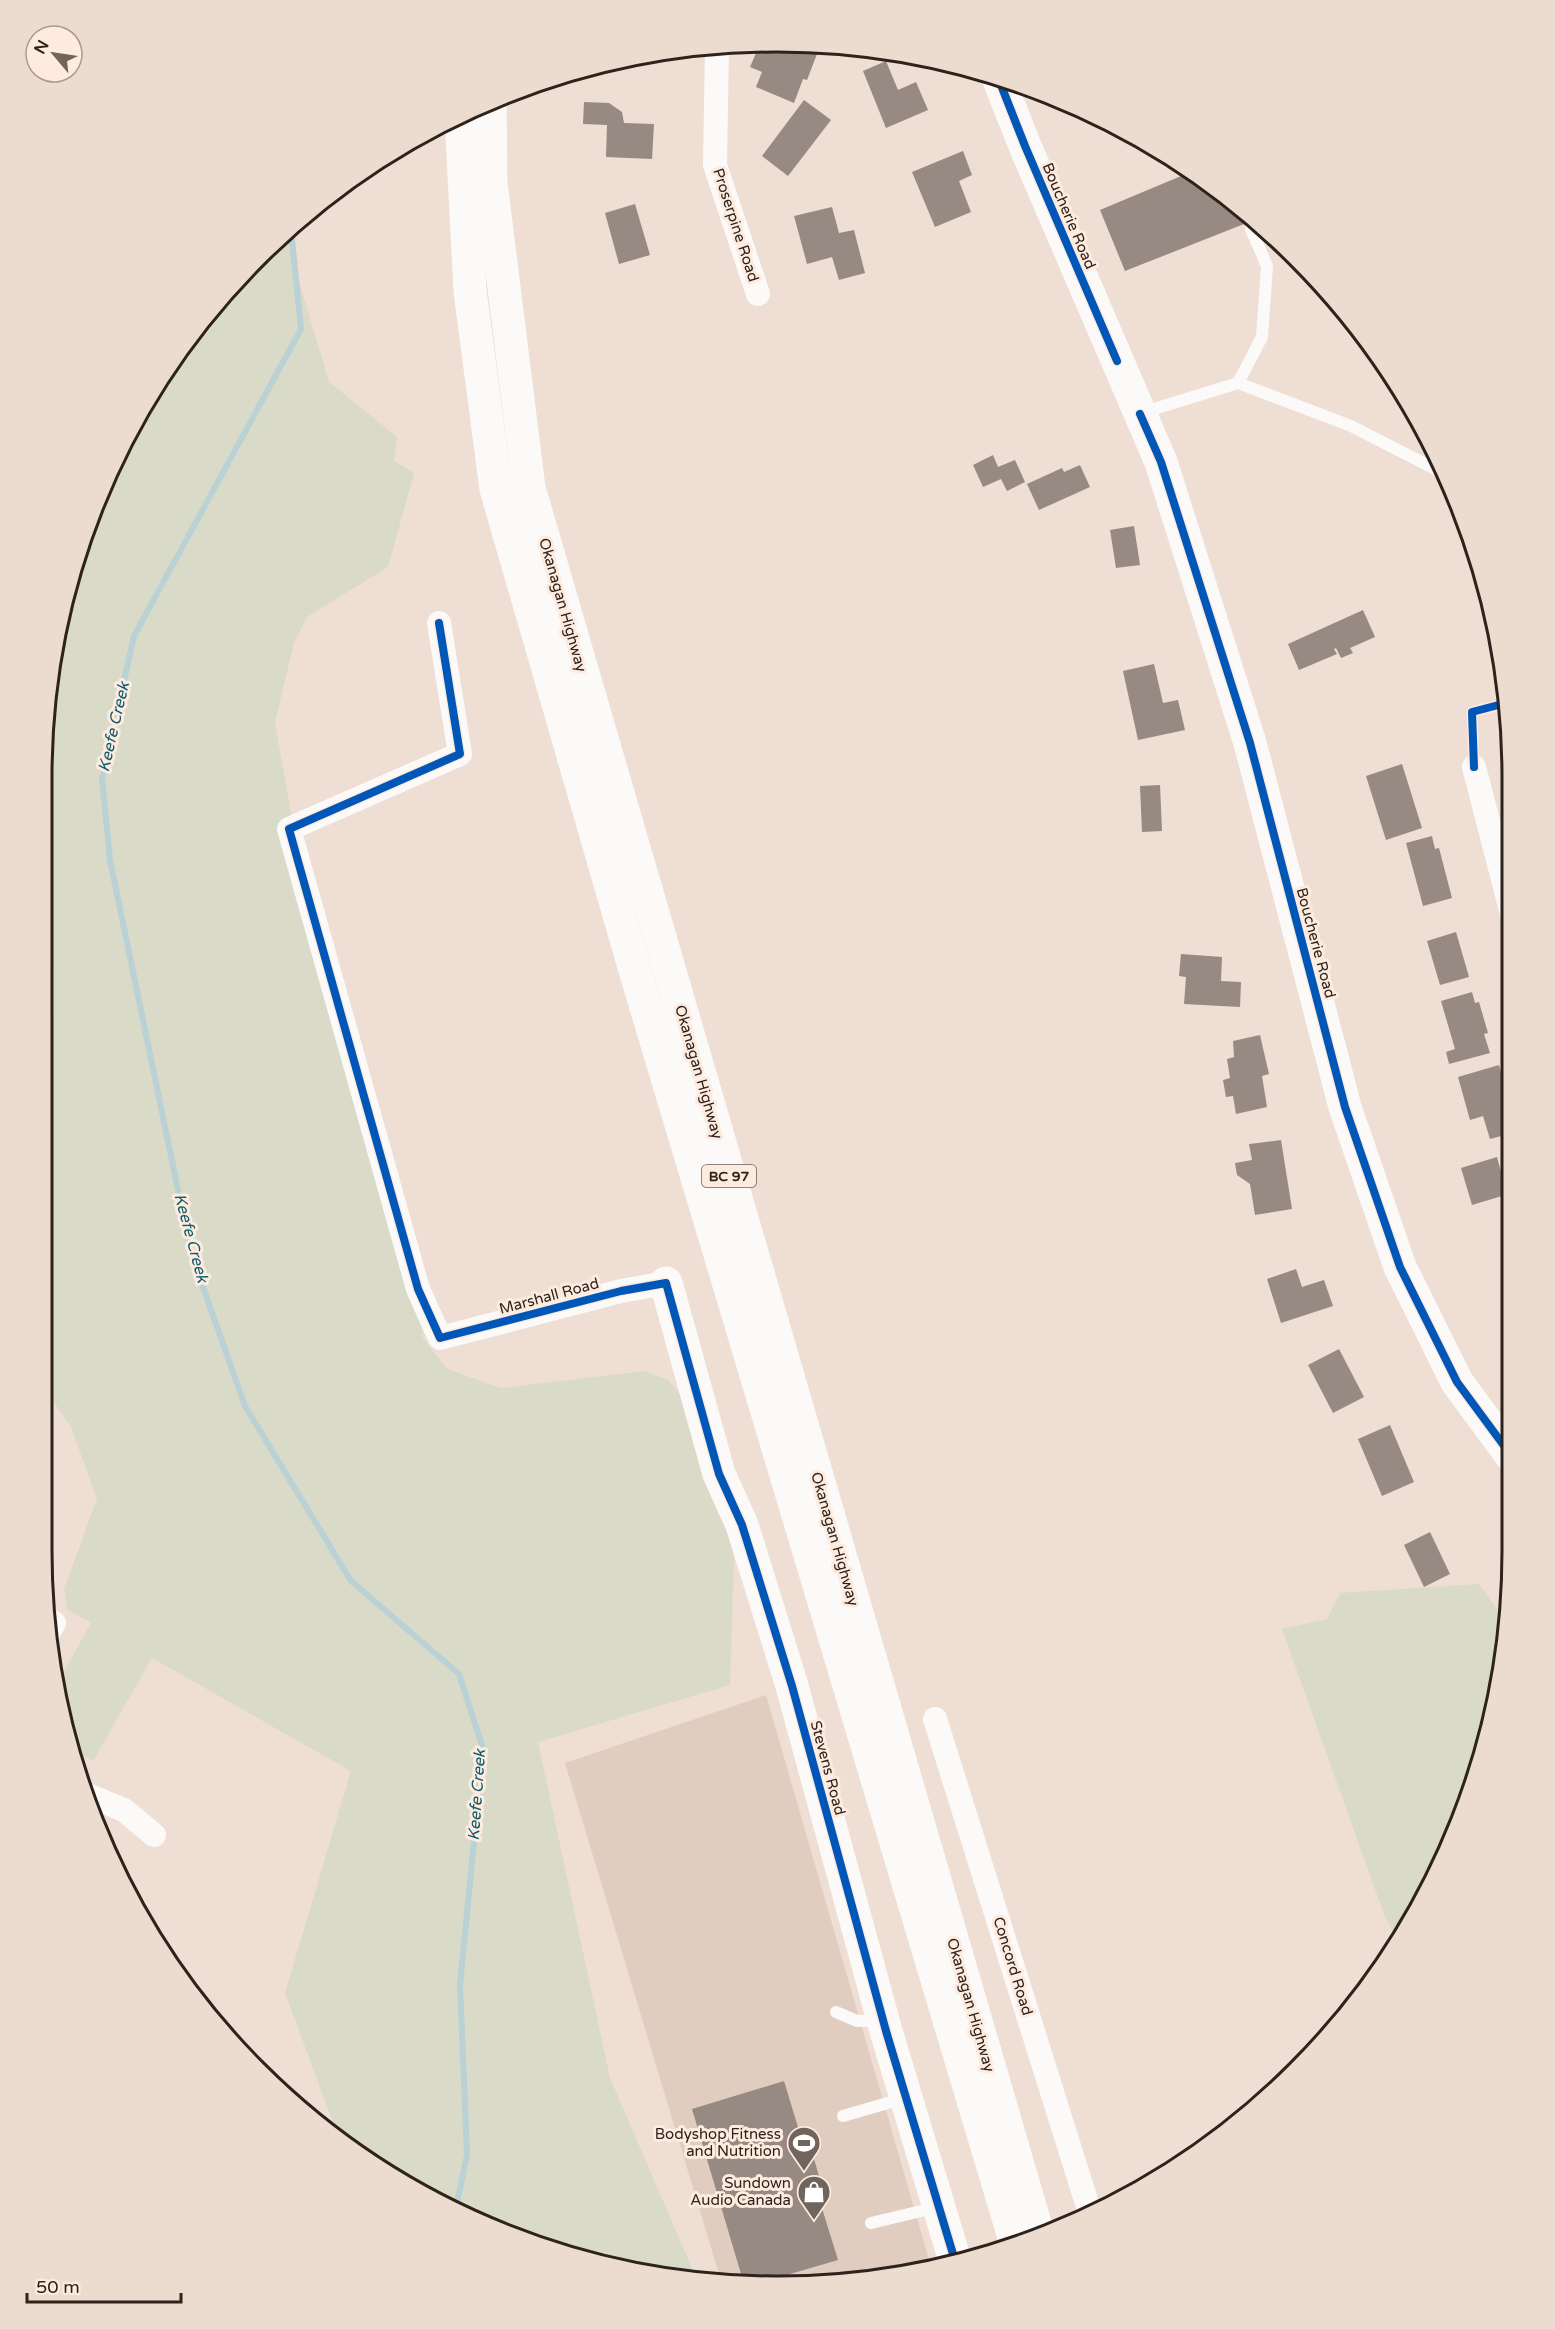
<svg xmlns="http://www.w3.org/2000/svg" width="1555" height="2329" font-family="'Varela Round',sans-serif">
  <rect width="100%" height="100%" fill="#eeded3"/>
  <polygon fill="#e0cdc0" points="766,1695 932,2270 921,2273 722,2284 565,1763"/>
  <g fill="#dadac9">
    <polygon points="289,231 291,255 329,382 397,437 394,461 414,473 388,567 307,617 294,643 275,722 290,809 415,1271 423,1338 447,1369 501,1388 644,1371 668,1380 715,1436 734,1557 730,1685 538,1742 610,2078 697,2280 587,2262 496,2231 340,2141 285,1993 351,1771 152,1658 93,1761 72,1749 57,1684 91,1623 67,1609 64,1589 97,1499 71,1427 46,1391 42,778 56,634 118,452 194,330 257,258"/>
    <polygon points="1479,1584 1506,1622 1499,1695 1437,1877 1398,1940 1385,1917 1282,1629 1327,1619 1340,1593"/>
  </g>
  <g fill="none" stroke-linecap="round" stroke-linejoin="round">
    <polyline stroke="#bad1d5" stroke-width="6" points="291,230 301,329 134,636 102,779 110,860 191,1253 245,1406 351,1581 459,1674 483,1749 460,1985 467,2155 456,2208"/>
  </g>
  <g fill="#968a82">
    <polygon points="776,42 789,47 791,44 817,54 807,80 803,79 794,103 756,87 762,72 750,67 760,44"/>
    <polygon points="886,61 898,90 916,82 928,110 886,128 863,71"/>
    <polygon points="804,100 831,120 788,176 762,156"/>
    <polygon points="584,102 609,103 622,112 624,123 654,124 652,159 606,157 607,125 583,124"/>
    <polygon points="963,151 972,175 959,181 971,212 935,227 912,172"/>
    <polygon points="1193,171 1237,208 1244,224 1125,271 1100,210"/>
    <polygon points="635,204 650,255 619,264 605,213"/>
    <polygon points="832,207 839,233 854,230 865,273 839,280 832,257 807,264 794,216"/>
    <polygon points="993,455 998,467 1015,460 1025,482 1007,491 1001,479 983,487 973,465"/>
    <polygon points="1080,465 1090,487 1039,510 1027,484 1062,468 1064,472"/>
    <polygon points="1134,526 1140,565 1116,568 1110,530"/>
    <polygon points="1363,610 1375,637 1350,648 1353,653 1341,658 1336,648 1334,649 1337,654 1299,670 1288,644"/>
    <polygon points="1154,664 1163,703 1178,700 1185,730 1138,740 1123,671"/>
    <polygon points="1402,764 1422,828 1386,840 1366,776"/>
    <polygon points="1160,785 1162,831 1142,832 1140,786"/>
    <polygon points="1432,836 1435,849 1439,848 1452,898 1423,906 1406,843"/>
    <polygon points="1456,932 1469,977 1440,985 1427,941"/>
    <polygon points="1181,954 1222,957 1221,981 1241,982 1240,1007 1184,1004 1186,977 1179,976"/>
    <polygon points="1472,992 1475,1003 1479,1002 1488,1033 1484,1034 1490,1053 1449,1064 1446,1052 1455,1049 1441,1001"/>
    <polygon points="1260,1035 1269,1074 1262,1076 1267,1107 1236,1114 1233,1096 1226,1097 1223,1080 1230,1078 1227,1059 1234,1057 1233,1041"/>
    <polygon points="1499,1065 1513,1117 1513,1133 1490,1139 1483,1116 1470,1120 1458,1077"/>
    <polygon points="1281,1140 1292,1209 1255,1215 1250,1184 1237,1175 1235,1163 1252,1160 1249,1144"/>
    <polygon points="1497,1157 1504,1183 1513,1180 1513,1210 1507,1212 1502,1196 1472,1205 1461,1168"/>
    <polygon points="1296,1269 1302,1287 1324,1280 1333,1306 1281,1323 1267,1279"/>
    <polygon points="1339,1349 1364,1397 1333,1413 1308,1365"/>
    <polygon points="1390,1425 1414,1482 1382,1496 1358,1439"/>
    <polygon points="1430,1532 1450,1574 1424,1587 1404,1545"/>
    <polygon points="784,2081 804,2147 810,2145 823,2190 817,2192 838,2260 759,2283 744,2284 692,2109"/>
  </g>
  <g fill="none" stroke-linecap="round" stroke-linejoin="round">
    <g stroke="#fcfaf8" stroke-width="12">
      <polyline points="1238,383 1262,337 1267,266 1251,229"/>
      <polyline points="1141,413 1238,383 1351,426 1445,474"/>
      <polyline points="836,2012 857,2021 882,2020"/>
      <polyline points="843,2116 905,2098"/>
      <polyline points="871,2223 938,2207"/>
    </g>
    <g stroke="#fcfaf8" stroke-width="24">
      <polyline points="717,48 715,165 758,294"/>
      <polyline points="439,623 460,754 289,829 418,1289 440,1338 621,1291 666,1283"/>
      <polyline points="1474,767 1513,918"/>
      <polyline points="48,1634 54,1623"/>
      <polyline points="935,1719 1090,2213"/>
      <polyline points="83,1793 124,1810 154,1835"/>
    </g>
    <g stroke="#fcfaf8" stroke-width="33">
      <polyline points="999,80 1025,146 1161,462 1250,743 1345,1107 1400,1267 1457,1382 1513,1458"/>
      <polyline points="666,1283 719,1474 742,1525 792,1686 886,2031 956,2264"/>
    </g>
    <g stroke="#fcfaf8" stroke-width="33">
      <polyline points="490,101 491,183 529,488 1039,2237"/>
      <polyline points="461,117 470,291 496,489 637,977 1017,2247"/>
    </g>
    <g stroke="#fdebdf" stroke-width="11">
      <g id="cycleway">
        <polyline points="999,80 1025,146 1117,361"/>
        <polyline points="1140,414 1161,462 1250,743 1345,1107 1400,1267 1457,1382 1513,1458"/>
        <polyline points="439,623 460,754 289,829 418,1289 440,1338 621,1291 666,1283 719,1474 742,1525 792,1686 886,2031 956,2264"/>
        <polyline points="1474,767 1472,712 1506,703"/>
      </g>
    </g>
    <use href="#cycleway" stroke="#0057b8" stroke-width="8"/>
  </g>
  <defs>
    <g id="stadium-pin" transform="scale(1.725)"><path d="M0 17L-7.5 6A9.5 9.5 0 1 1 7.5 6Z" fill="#71645c" stroke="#fdebdf"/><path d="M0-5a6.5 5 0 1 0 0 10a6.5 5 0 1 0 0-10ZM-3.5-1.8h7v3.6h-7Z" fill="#fff"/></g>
    <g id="shop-pin" transform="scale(1.725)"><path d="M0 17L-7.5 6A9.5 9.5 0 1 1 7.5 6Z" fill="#71645c" stroke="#fdebdf"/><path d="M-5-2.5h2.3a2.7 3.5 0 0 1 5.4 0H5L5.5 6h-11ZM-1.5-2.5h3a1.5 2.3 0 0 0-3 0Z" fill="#fff"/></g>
  </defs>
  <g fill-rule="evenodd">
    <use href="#stadium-pin" x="804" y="2143"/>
    <use href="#shop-pin" x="814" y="2192"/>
  </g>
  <g text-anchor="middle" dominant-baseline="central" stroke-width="6" stroke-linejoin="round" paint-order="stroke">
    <rect fill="#fdebdf" stroke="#6b5e56" stroke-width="1.5" x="702" y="1165" width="54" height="22" rx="4.5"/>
    <g font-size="14" font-weight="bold" fill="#2d221c">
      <text x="729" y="1176">BC 97</text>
    </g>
    <g font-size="15" fill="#2d221c" stroke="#fdebdf">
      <text transform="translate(1069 216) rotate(67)">Boucherie Road</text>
      <text transform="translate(736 225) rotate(72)">Proserpine Road</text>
      <text transform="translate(563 605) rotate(74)">Okanagan Highway</text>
      <text transform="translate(1316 943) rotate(75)">Boucherie Road</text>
      <text transform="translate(699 1072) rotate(74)">Okanagan Highway</text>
      <text transform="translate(549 1296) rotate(-15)">Marshall Road</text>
      <text transform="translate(835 1539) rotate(74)">Okanagan Highway</text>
      <text transform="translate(828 1768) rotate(75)">Stevens Road</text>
      <text transform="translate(1013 1966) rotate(73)">Concord Road</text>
      <text transform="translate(971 2005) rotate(74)">Okanagan Highway</text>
    </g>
    <g font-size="15" fill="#2d221c" stroke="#fdebdf" text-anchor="end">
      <text x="781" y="2134">Bodyshop Fitness<tspan x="781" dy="17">and Nutrition</tspan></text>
      <text x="791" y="2183">Sundown<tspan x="791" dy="17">Audio Canada</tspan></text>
    </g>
    <g font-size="16" font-style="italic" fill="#0d5c6d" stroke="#fdebdf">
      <text transform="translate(114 727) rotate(-77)">Keefe Creek</text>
      <text transform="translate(191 1238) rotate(75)">Keefe Creek</text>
      <text transform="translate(477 1795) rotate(-86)">Keefe Creek</text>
    </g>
  </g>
  <path d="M0 0H1555V2329H0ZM777 52H777A725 725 0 0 1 1502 777V1551A725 725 0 0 1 777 2276H777A725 725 0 0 1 52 1551V777A725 725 0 0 1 777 52Z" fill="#ecdbcf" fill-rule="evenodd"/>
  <path fill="none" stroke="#2d221c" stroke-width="3" d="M777 52H777A725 725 0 0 1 1502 777V1551A725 725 0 0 1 777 2276H777A725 725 0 0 1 52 1551V777A725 725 0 0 1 777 52Z"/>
  <g transform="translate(54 54) rotate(299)"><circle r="28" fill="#fdebdf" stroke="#aa9b91" stroke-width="1.5"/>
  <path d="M0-4.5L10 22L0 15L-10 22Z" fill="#71645c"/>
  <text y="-9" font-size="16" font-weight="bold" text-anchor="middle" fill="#2d221c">N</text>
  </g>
  <path d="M27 2293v9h154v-9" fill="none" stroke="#2d221c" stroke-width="3"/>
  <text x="36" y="2293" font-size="18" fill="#2d221c" stroke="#fdebdf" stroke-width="4.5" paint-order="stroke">50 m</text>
</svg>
